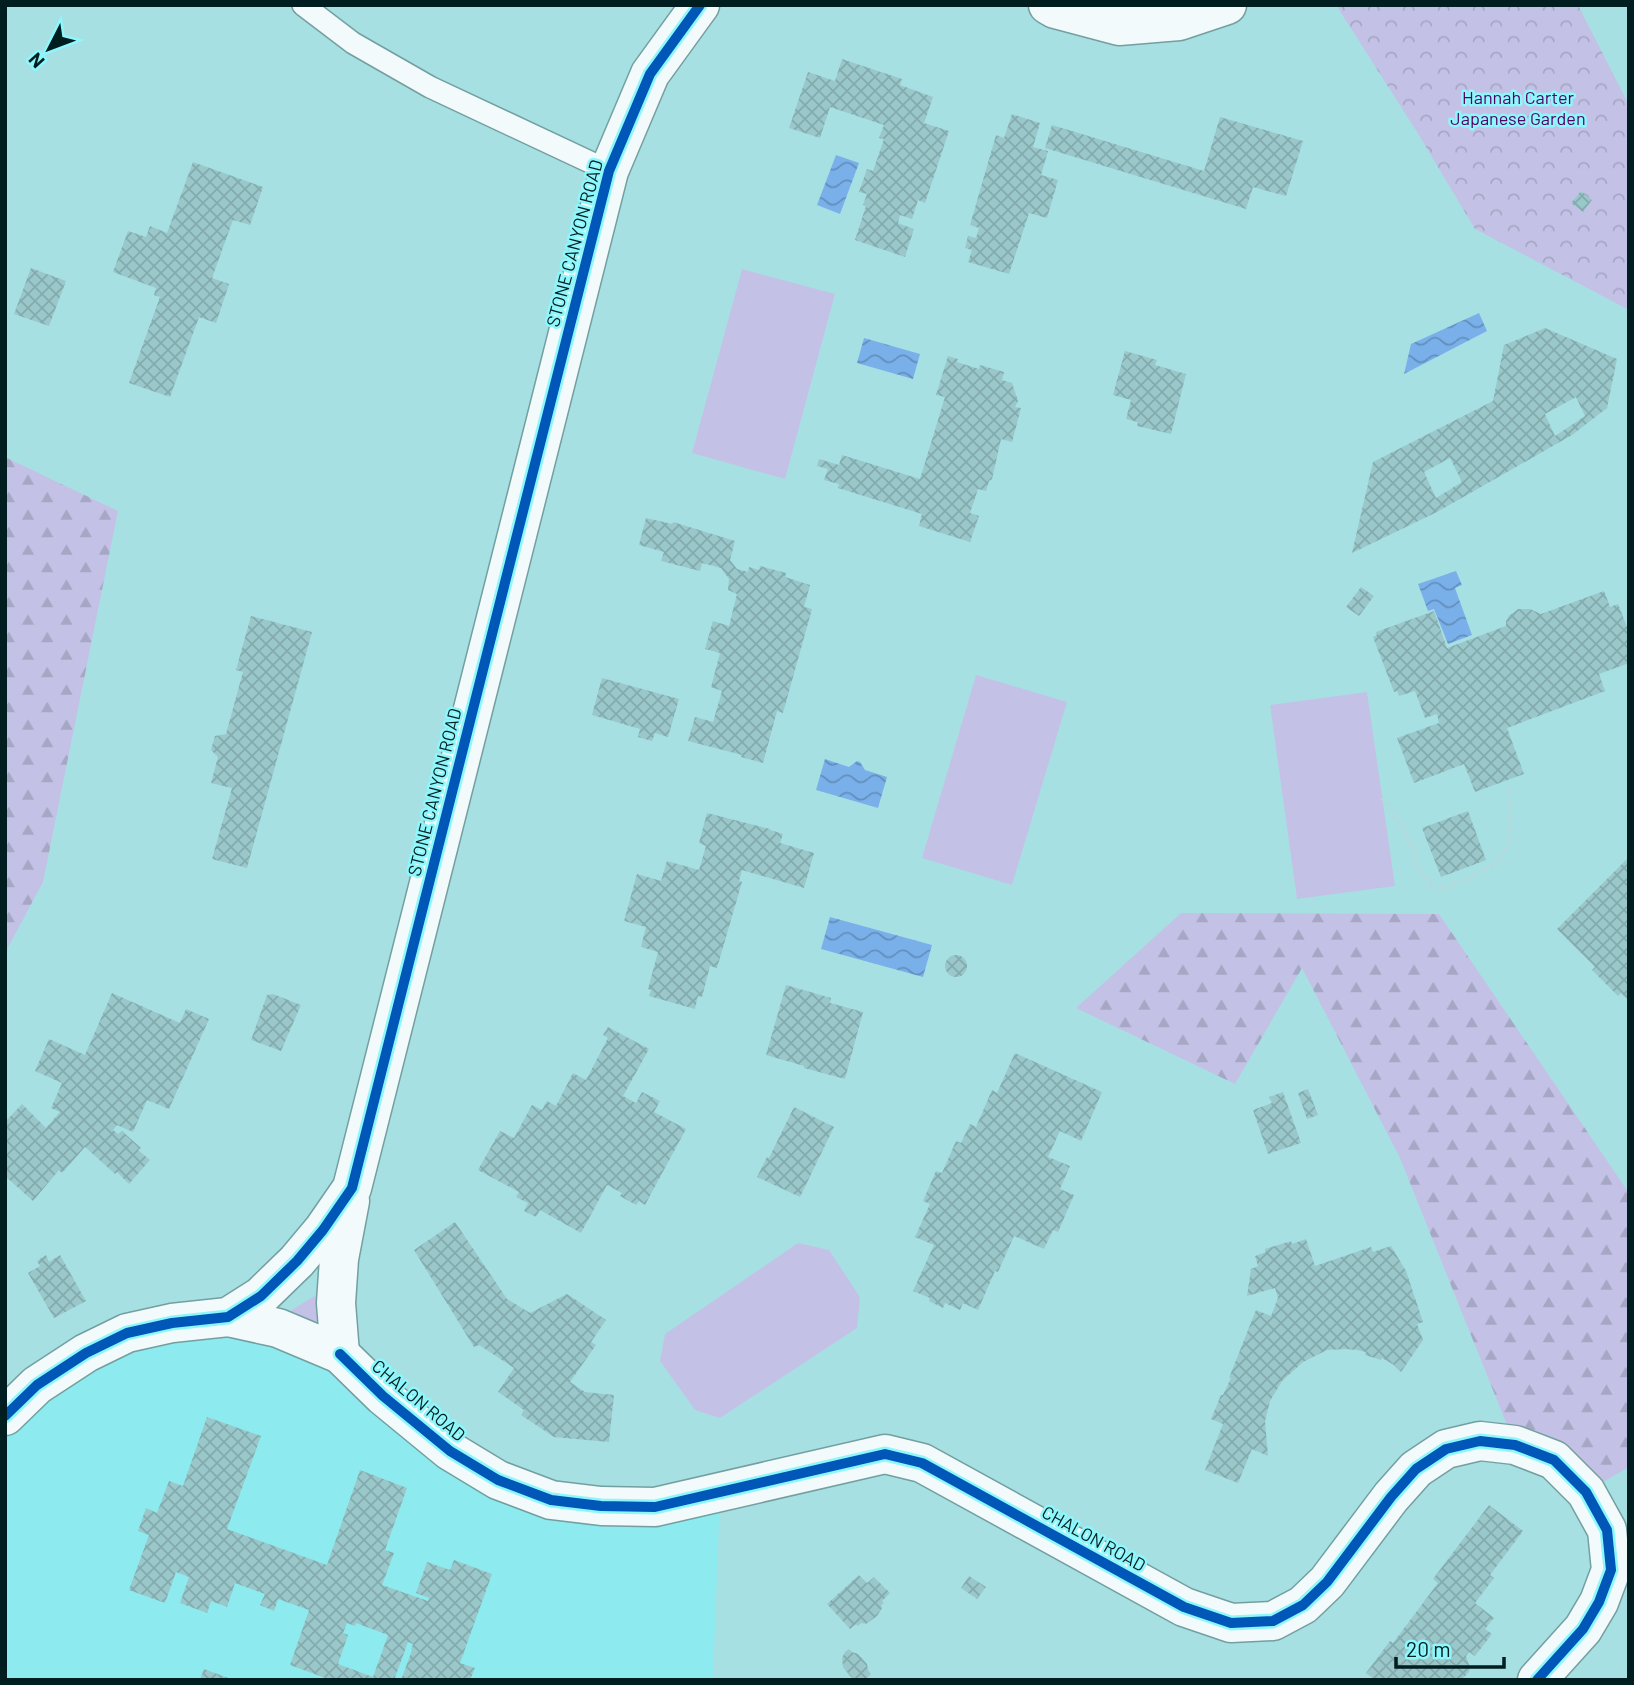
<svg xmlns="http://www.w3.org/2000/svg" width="1634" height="1685" font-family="Barlow,sans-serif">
  <defs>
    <pattern id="forest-firs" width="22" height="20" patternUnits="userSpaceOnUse" patternTransform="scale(1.75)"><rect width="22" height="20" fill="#c3c2e6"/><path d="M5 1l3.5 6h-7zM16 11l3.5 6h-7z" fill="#a6a6c5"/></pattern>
    <pattern id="park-crowns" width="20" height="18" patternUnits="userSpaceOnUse" patternTransform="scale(1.75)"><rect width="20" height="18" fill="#c3c2e6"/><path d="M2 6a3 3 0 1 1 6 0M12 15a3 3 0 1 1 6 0" fill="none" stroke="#a6a6c5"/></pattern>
    <pattern id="water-waves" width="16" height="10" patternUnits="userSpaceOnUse" patternTransform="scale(1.75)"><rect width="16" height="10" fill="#7ab0ea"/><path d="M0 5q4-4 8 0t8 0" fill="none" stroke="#628fbd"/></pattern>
    <pattern id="building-cross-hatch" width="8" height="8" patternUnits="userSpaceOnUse" patternTransform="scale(1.75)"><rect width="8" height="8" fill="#9ac8ca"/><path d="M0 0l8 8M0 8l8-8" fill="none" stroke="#83abad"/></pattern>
  </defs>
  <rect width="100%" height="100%" fill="#a6e0e3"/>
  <polygon fill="#8deaee" points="278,1328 551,1500 720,1493 713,1680 5,1680 5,1416 86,1353"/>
  <g fill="#c3c2e6">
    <polygon points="742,269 835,294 785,479 692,453"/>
    <polygon points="976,675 1067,702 1012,885 922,858"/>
    <polygon points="1367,692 1395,886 1297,899 1270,705"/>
    <polygon points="798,1243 829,1250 860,1297 857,1328 720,1418 695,1410 660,1361 665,1334"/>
    <polygon points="326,1289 328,1329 287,1313"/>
  </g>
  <g fill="url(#forest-firs)">
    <polygon points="5,457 118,511 43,882 5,953"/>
    <polygon points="1181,913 1439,914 1629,1193 1629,1467 1586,1492 1515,1445 1400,1158 1302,968 1235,1084 1076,1008"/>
  </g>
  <polygon fill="url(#park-crowns)" points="1336,5 1578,5 1629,105 1629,310 1475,229 1417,132"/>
  <g fill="url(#water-waves)">
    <polygon points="836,155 859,163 840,214 817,205"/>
    <polygon points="1479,313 1487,331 1404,374 1411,344"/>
    <polygon points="864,338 920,354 913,379 857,363"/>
    <polygon points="1456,571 1462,585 1455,588 1472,635 1448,644 1434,609 1428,611 1418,584"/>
    <polygon points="825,759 849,767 857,761 860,762 865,770 887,777 878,808 816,790"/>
    <polygon points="830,917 932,945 923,977 821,949"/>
  </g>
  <g fill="url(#building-cross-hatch)" fill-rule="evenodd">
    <polygon points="842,59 902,79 900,85 933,97 924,123 949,131 925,203 918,200 912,219 900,215 898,223 914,229 905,257 855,240 866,206 863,205 867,194 859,192 867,169 873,171 884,139 879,138 884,125 830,107 820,138 789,128 808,72 835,81"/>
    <polygon points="1012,114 1040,123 1033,147 1048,151 1041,175 1058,180 1047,218 1029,213 1009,274 968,262 972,250 965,248 968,236 976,238 979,228 970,225 996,135 1004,138"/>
    <polygon points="1220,117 1303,141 1286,196 1253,187 1246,209 1045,148 1052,125 1204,171"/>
    <polygon points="193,162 263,187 250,225 233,220 212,278 229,284 216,323 199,317 170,397 129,383 160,297 154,295 156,288 113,272 128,231 146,237 150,226 167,233"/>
    <polygon points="1581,191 1592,200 1583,212 1571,203"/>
    <polygon points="31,268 66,281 49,326 14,314"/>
    <path d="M1545 328 1617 359 1607 408 1572 435 1437 512 1352 553 1373 462 1493 401 1504 345ZM1576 397 1585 416 1555 436 1545 414ZM1450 458 1462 482 1436 498 1424 472Z"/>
    <polygon points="1125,351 1157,360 1155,365 1186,374 1171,434 1137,426 1138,422 1126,419 1131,400 1113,395"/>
    <polygon points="948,356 958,359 957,362 979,369 980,365 1004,372 1002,380 1012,383 1018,401 1015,407 1021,408 1012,442 1001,439 992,479 989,481 986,491 978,489 970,513 979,516 970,542 919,526 922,514 838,488 839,484 824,480 828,469 817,466 819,459 839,465 842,455 920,479 945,397 936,395"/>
    <polygon points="646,518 672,524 673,522 735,541 730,560 737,569 748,572 749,567 759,570 760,566 786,573 785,577 810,585 804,607 812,609 783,713 777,711 763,763 741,757 742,755 688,741 695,717 713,722 722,691 711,687 720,653 705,649 713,621 729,626 737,594 728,590 729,579 721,568 702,563 700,571 661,561 664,552 639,545"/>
    <polygon points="1361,587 1374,596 1359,616 1346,607"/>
    <polygon points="1604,591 1610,607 1618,604 1629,632 1629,663 1599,674 1605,691 1507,728 1524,774 1475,792 1464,764 1414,783 1397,738 1439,723 1437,714 1425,718 1415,691 1399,696 1397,691 1394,692 1373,637 1377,635 1376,632 1434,611 1447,648 1506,626 1506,621 1509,616 1518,609 1530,609 1541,614"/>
    <polygon points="251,616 312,632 247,868 212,859 232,788 211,783 218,757 211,750 215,736 226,734 243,672 236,670"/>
    <polygon points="602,678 679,699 668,737 655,733 652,741 638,737 640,729 592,715"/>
    <polygon points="1468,811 1486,860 1441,877 1422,828"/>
    <polygon points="707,813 770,829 770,830 783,834 780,843 814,853 804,888 742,870 739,881 742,882 717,968 710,966 702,997 698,996 695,1009 649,996 651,990 648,989 658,952 641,947 646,927 624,921 637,874 661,881 667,861 699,870 706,846 699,843"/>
    <polygon points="1629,857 1629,1001 1621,993 1618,996 1592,970 1595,967 1557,929"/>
    <circle cx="956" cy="966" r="11"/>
    <polygon points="786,985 831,998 830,1003 863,1012 845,1079 804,1068 804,1066 766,1055"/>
    <polygon points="112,993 180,1023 186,1009 209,1019 169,1109 147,1100 133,1132 117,1125 113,1130 118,1134 122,1131 141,1148 138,1150 150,1160 129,1184 117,1172 115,1174 85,1147 62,1173 59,1170 33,1201 5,1176 5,1122 22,1104 46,1128 60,1112 51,1108 62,1083 35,1071 49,1039 85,1055"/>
    <polygon points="273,994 301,1005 281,1051 251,1040 267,995"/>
    <polygon points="608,1027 649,1049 623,1096 636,1103 642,1092 660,1101 654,1112 686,1129 645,1205 639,1201 636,1205 620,1196 622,1193 607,1185 581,1233 540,1210 536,1217 524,1211 528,1203 516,1197 519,1192 478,1170 500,1131 514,1138 532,1105 542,1110 547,1101 556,1106 573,1073 586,1080 608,1038 603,1035"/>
    <polygon points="1015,1053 1102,1092 1081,1141 1060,1131 1048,1157 1070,1166 1060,1189 1074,1195 1058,1232 1053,1230 1044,1249 1014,1236 998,1272 995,1271 978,1310 963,1303 960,1310 945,1303 943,1308 929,1301 930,1298 913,1291 934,1245 915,1237 930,1204 923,1201 936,1171 942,1173 956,1141 961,1143 970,1124 976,1127 992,1090 997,1093"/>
    <polygon points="1308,1089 1318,1115 1307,1119 1298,1093"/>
    <polygon points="1283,1092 1301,1143 1268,1154 1253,1110 1272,1103 1269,1097"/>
    <polygon points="794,1107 834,1127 800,1197 757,1177 767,1157 769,1158"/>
    <polygon points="455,1222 507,1299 530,1313 567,1294 606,1320 591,1342 596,1345 570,1382 585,1392 614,1395 609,1442 554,1437 521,1415 524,1410 498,1392 514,1368 479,1345 474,1347 414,1250"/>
    <polygon points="1306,1239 1315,1266 1371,1247 1373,1252 1391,1246 1406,1271 1423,1322 1417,1324 1423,1340 1401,1372 1394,1365 1382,1358 1381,1360 1365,1355 1366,1352 1357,1350 1346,1349 1327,1350 1303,1362 1282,1381 1270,1401 1265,1421 1268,1456 1252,1449 1238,1483 1205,1470 1223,1424 1211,1419 1221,1395 1223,1395 1231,1378 1229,1378 1256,1310 1271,1316 1278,1298 1275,1288 1247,1296 1251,1269 1258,1266 1255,1256 1266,1252 1265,1249 1291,1241 1292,1244"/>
    <polygon points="46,1255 49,1262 60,1255 86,1301 54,1318 28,1273 40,1266 37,1261"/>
    <path d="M207 1417 261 1436 227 1529 327 1565 360 1470 407 1488 385 1550 394 1553 382 1585 428 1601 429 1598 416 1593 427 1562 450 1570 454 1560 492 1574 460 1663 475 1668 470 1680H401L412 1650H411L413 1644 408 1642 394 1680H331L290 1665 309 1610 278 1599 274 1611 260 1605 265 1594 235 1583 227 1607 211 1601 207 1613 180 1603 189 1577 176 1572 165 1603 129 1590 149 1535 138 1531 146 1508 157 1513 169 1481 183 1486ZM347 1623 355 1626 356 1623 388 1635 373 1677 338 1664 348 1635 343 1633Z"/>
    <polygon points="1489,1505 1523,1531 1490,1575 1494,1578 1475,1603 1494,1618 1485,1629 1492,1634 1475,1656 1469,1652 1466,1656 1470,1667 1469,1672 1461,1680 1452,1680 1449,1678 1448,1680 1375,1680 1366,1673 1390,1641 1393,1643 1438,1583 1433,1579"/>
    <polygon points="859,1575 867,1583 874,1577 890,1593 882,1601 884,1603 881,1605 882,1608 877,1616 866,1624 861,1623 858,1626 856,1624 850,1629 827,1604"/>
    <polygon points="969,1576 986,1587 977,1599 961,1588"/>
    <polygon points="849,1649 852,1652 858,1654 867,1664 868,1670 871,1674 867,1678 854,1679 850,1676 843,1667 842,1658 845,1652"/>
    <polygon points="204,1669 231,1679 231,1680 200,1680"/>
  </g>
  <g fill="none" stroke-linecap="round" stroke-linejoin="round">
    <g stroke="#749fa0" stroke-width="24">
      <polyline id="service" points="303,5 353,43 430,87 609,171"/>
    </g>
    <g stroke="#749fa0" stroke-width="41">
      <g id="minor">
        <polyline points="1048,5 1055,9 1119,26 1179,21 1227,5"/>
        <polyline points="228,1317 278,1328 340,1354 336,1303 339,1259 350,1201"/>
        <polyline points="340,1354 383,1396 450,1451 498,1480 551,1500 601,1506 655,1507 885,1454 922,1463 1184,1607 1231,1623 1273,1621 1303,1605 1327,1582 1391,1497 1416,1469 1446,1449 1480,1441 1515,1445 1554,1460 1586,1492 1607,1530 1611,1570 1599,1602 1583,1629 1537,1680"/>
        <polyline points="5,1416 37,1385 86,1353 127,1333 172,1323 228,1317 261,1296 297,1261 323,1230 352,1188 609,171 650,74 700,5"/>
      </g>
    </g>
    <polyline stroke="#c1d3d5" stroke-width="4.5" stroke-dasharray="2 5" stroke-linecap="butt" points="1382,798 1404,828 1421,873 1435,889 1445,888 1472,877 1498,862 1510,840 1510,787"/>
    <use href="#service" stroke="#f2fafb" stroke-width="21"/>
    <use href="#minor" stroke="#f2fafb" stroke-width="38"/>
    <g stroke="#8df7fc" stroke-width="15">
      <g id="cycleway">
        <polyline points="340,1354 383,1396 450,1451 498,1480 551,1500 601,1506 655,1507 885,1454 922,1463 1184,1607 1231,1623 1273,1621 1303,1605 1327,1582 1391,1497 1416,1469 1446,1449 1480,1441 1515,1445 1554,1460 1586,1492 1607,1530 1611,1570 1599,1602 1583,1629 1537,1680"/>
        <polyline points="5,1416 37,1385 86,1353 127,1333 172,1323 228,1317 261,1296 297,1261 323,1230 352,1188 609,171 650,74 700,5"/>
      </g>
    </g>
    <use href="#cycleway" stroke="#0057b8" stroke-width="10"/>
  </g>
  <g text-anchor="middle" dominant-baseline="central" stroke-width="5" stroke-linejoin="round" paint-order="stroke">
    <g font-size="18" fill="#540065" stroke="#8df7fc">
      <text x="1518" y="97">Hannah Carter<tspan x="1518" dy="21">Japanese Garden</tspan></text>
    </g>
    <g font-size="18" fill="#001d1f" stroke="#8df7fc">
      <text transform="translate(574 243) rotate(-75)">STONE CANYON ROAD</text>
      <text transform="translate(434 792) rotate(-76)">STONE CANYON ROAD</text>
      <text transform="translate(419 1400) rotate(40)">CHALON ROAD</text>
      <text transform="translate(1094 1538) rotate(29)">CHALON ROAD</text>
    </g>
  </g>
  <rect width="1634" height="1685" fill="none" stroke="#001d1f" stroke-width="14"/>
  <g transform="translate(49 49) rotate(228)" stroke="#8df7fc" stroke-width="5" paint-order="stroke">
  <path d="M0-5L12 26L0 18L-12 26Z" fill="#001d1f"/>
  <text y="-10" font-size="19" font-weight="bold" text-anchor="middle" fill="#001d1f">N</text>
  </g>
  <path d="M1396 1657v10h108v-10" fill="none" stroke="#001d1f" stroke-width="3.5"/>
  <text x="1406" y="1657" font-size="21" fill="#001d1f" stroke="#8df7fc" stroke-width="5" paint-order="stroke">20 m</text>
</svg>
